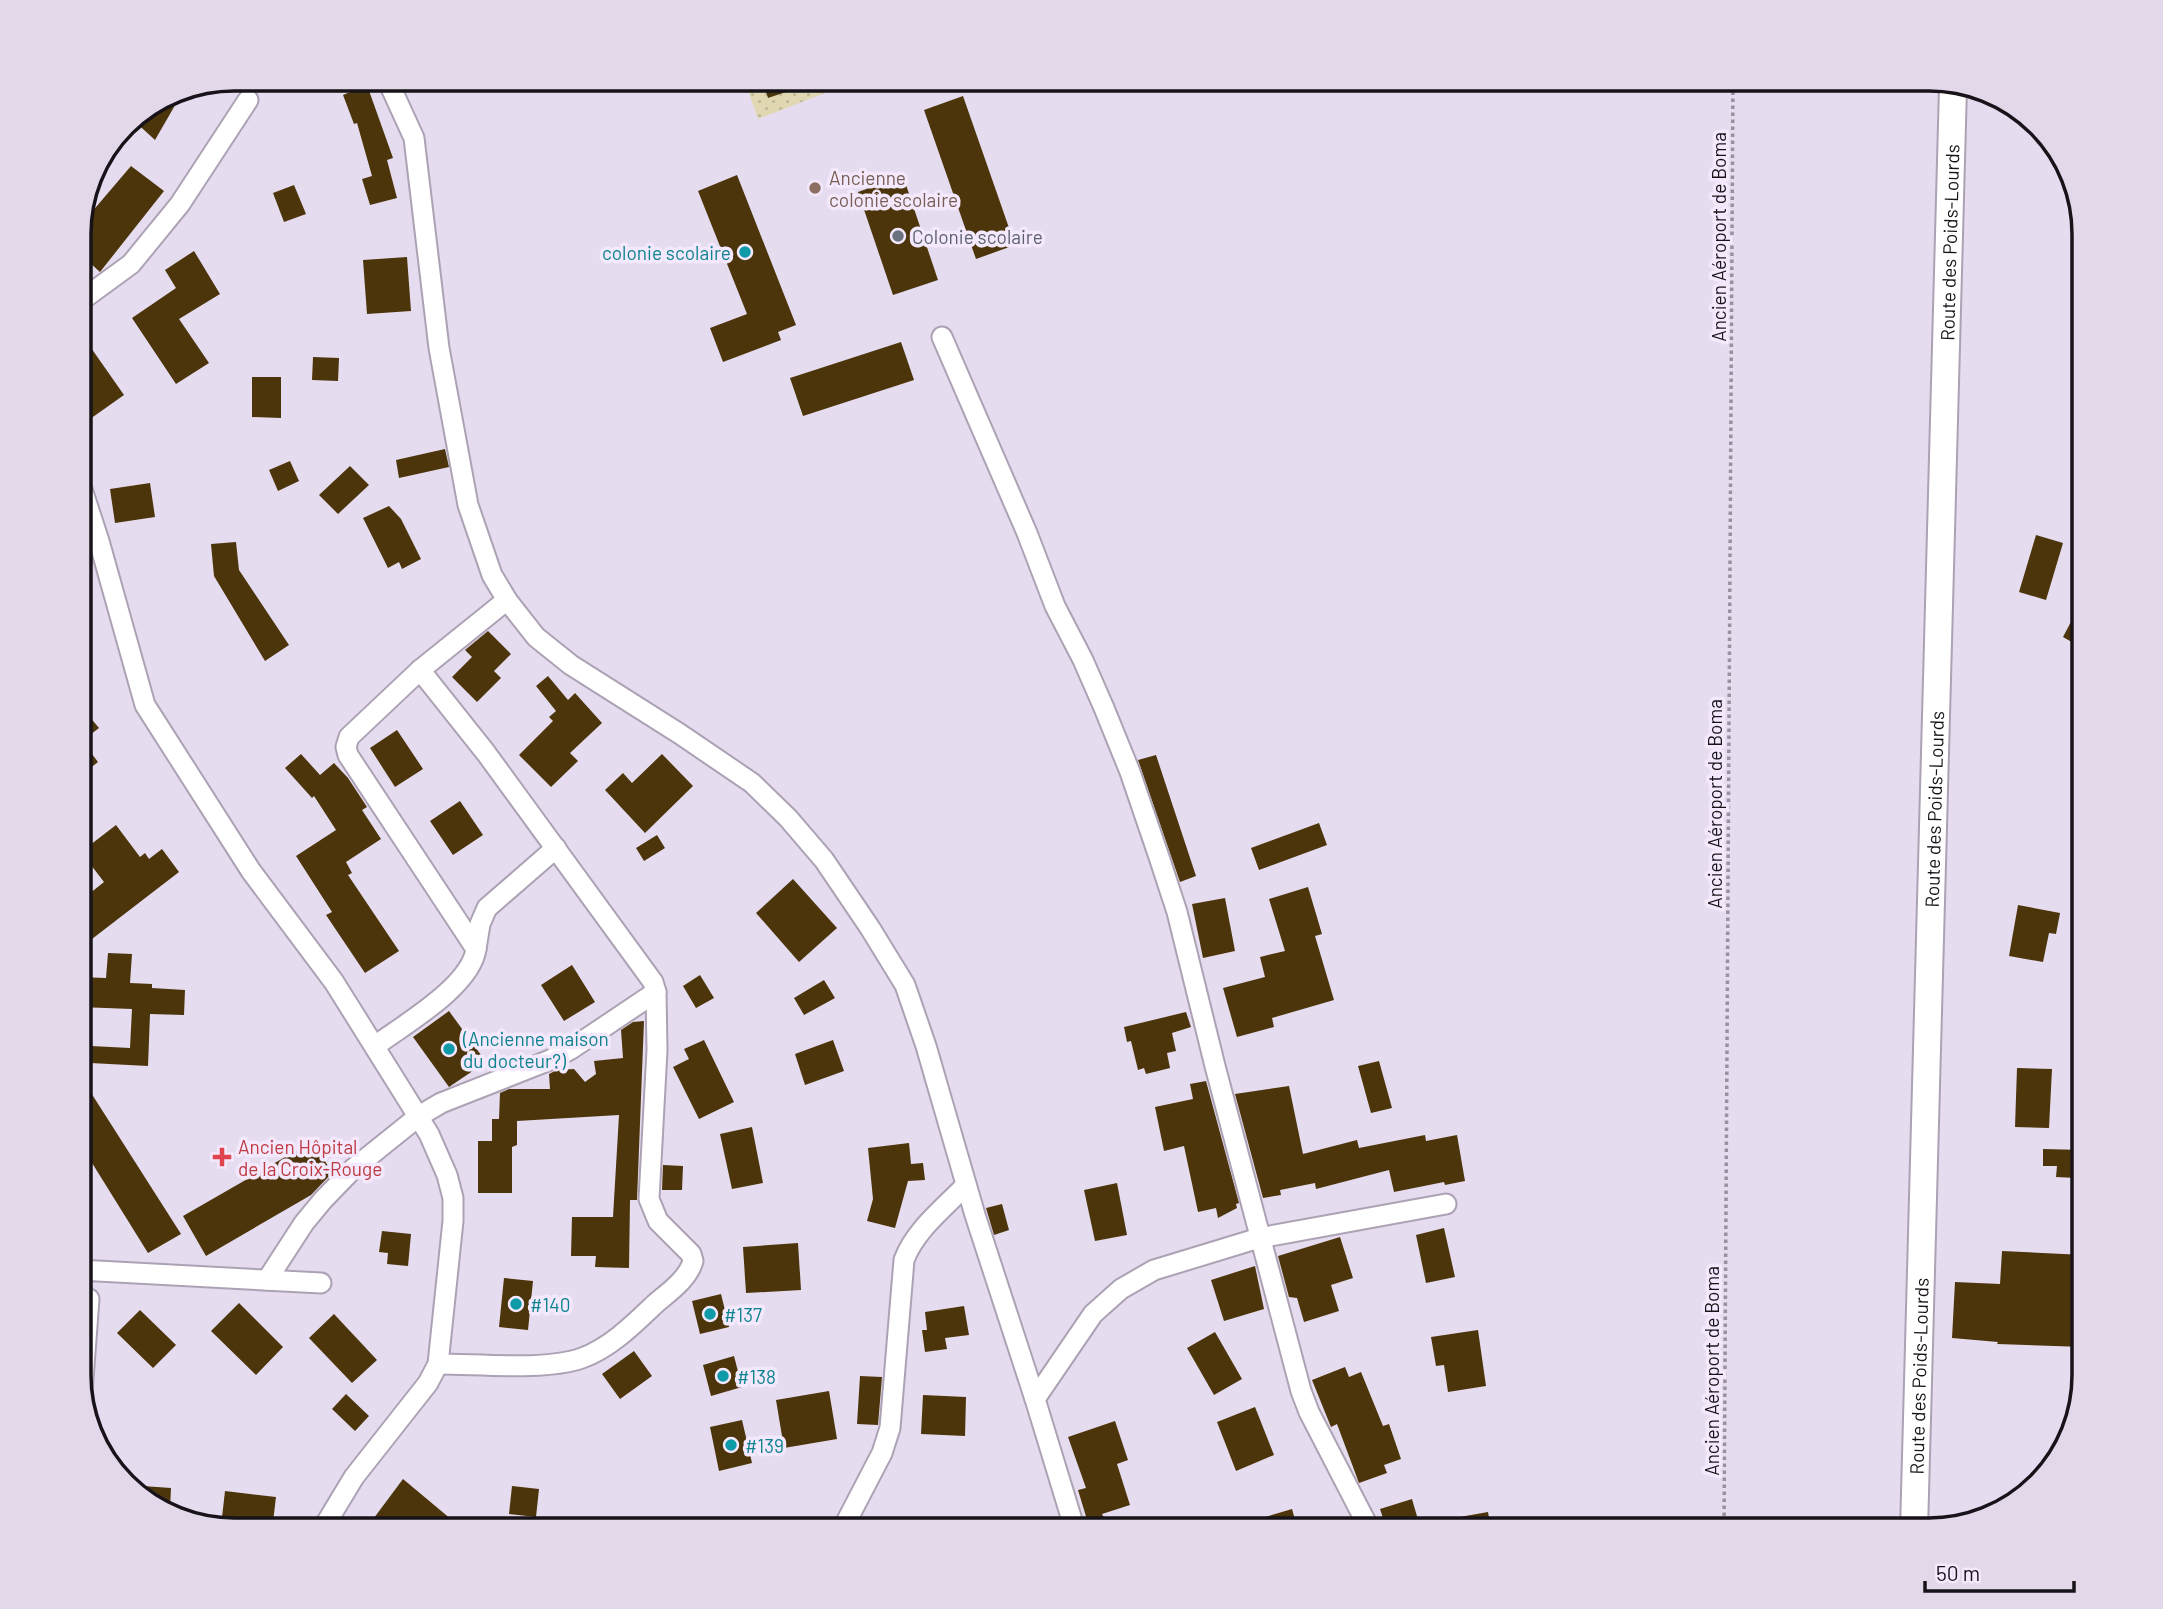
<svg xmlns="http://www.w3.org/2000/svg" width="2163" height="1609" font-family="Barlow,sans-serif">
  <defs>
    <pattern id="sand-dots" width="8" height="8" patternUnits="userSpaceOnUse" patternTransform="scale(1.75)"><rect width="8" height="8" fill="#e1d7b2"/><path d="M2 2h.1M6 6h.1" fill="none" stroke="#c0b898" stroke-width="1.8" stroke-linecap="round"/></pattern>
  </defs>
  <rect width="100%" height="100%" fill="#e6dcef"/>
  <polygon fill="url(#sand-dots)" points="744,79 861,79 758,119"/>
  <g fill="#4c350b">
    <polygon points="762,79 816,79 816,82 768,98"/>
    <polygon points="367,85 393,158 387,160 397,198 370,205 362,179 372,176 357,123 354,124 343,95"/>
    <polygon points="185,88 155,140 131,118 175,90"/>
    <polygon points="963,96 1015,245 976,259 924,110"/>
    <polygon points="131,166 164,191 100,272 79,253 79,242 86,234 79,227"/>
    <polygon points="737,175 796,325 778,332 781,340 723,362 710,328 747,314 698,191"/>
    <polygon points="903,176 938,280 893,295 858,192"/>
    <polygon points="294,185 306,214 284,222 273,193"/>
    <polygon points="194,251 220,294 179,319 209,363 176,384 132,318 176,288 165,270"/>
    <polygon points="407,257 411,311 367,314 363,260"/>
    <polygon points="901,342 914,380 803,416 790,378"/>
    <polygon points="89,345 124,395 90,419 79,404 79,352"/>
    <polygon points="313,357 339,358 338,381 312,380"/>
    <polygon points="252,377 281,377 281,418 252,417"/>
    <polygon points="445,449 449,467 399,478 396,460"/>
    <polygon points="290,461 299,481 278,491 269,470"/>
    <polygon points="350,466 369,485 338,514 319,495"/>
    <polygon points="150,483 155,517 115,523 110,489"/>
    <polygon points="389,506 401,519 421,559 402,569 399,562 388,568 363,518"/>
    <polygon points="2036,535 2063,543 2046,600 2019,592"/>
    <polygon points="236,542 239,570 289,645 265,661 214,576 211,544"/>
    <polygon points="2084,597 2084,649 2063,637"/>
    <polygon points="488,631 511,654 494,671 501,678 477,702 452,677 472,657 465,650"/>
    <polygon points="548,676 568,700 575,693 602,723 570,753 578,761 551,787 519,755 553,721 549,717 556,711 536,686"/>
    <polygon points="79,704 99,728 82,741 98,762 79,777"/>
    <polygon points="397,730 423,769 395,787 370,748"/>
    <polygon points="301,754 320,775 334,763 348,778 367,807 362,810 381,839 346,862 352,873 348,875 399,951 365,973 326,915 332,912 296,856 336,830 314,796 312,798 285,768"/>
    <polygon points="662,754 693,786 645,833 605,790 623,773 632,783"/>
    <polygon points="1156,755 1196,876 1180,882 1138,760"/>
    <polygon points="460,801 483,835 453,855 430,821"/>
    <polygon points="1319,823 1327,845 1259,870 1251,848"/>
    <polygon points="116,825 140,857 145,853 149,859 162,849 179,872 79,949 79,902 104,882 81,852"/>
    <polygon points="657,835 665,848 644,861 636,848"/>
    <polygon points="793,879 837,928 799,962 756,913"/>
    <polygon points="1308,887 1322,934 1315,936 1334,1000 1272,1018 1274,1027 1237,1037 1223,988 1265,977 1260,957 1285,951 1269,899"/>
    <polygon points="1225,898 1235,951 1203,958 1192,904"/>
    <polygon points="2018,905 2060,913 2056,934 2049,933 2043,962 2009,956"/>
    <polygon points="108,953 132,954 130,983 152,984 152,988 185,990 184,1015 150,1014 148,1066 90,1063 91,1046 130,1048 132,1009 79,1007 79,977 106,978"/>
    <polygon points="572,965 595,1002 564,1021 541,985"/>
    <polygon points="700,975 714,998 696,1008 683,986"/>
    <polygon points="824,980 835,998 804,1015 794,998"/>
    <polygon points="449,1011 486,1062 449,1087 413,1037"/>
    <polygon points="1186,1012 1191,1027 1172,1033 1176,1051 1167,1053 1170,1068 1146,1074 1144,1068 1138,1070 1131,1041 1127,1042 1124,1027"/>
    <polygon points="644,1021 637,1200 630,1200 629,1268 595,1267 596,1256 571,1256 572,1217 613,1217 619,1115 517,1121 517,1145 512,1147 512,1193 478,1193 478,1141 492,1141 492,1119 499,1119 500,1093 509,1089 550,1089 549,1074 557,1070 574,1069 585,1082 596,1074 594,1061 623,1058 621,1030 633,1022"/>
    <polygon points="704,1040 734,1102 699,1119 673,1067 689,1059 684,1049"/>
    <polygon points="833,1040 844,1071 805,1085 795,1054"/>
    <polygon points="1379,1061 1392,1108 1371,1113 1358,1066"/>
    <polygon points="2017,1068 2052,1069 2049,1128 2015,1127"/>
    <polygon points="79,1074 181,1234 148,1253 79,1142"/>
    <polygon points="1206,1081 1239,1203 1236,1204 1237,1208 1218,1218 1216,1208 1198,1212 1184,1146 1164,1151 1155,1107 1193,1099 1190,1084"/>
    <polygon points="1289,1086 1303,1154 1357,1140 1359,1148 1425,1135 1426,1141 1457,1135 1465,1181 1445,1185 1444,1182 1394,1192 1389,1170 1316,1189 1315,1183 1280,1190 1281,1195 1263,1198 1235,1094"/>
    <polygon points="752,1127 763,1183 732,1189 720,1134"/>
    <polygon points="313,1141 332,1173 311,1195 206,1256 183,1216"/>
    <polygon points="909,1143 911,1164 923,1163 925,1180 908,1181 895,1228 867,1221 873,1199 868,1148"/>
    <polygon points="2043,1149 2084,1150 2084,1173 2078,1173 2077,1178 2056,1177 2057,1166 2043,1166"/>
    <polygon points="663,1165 683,1166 682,1190 662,1190"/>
    <polygon points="1117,1183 1127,1235 1095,1241 1084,1190"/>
    <polygon points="1002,1204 1009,1230 994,1235 986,1208"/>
    <polygon points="1444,1228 1455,1277 1426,1283 1416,1235"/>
    <polygon points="382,1231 411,1234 408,1266 387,1264 388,1253 379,1252"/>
    <polygon points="1340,1237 1353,1278 1331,1285 1339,1311 1304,1322 1297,1298 1289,1297 1278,1256"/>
    <polygon points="798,1243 801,1290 746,1293 743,1247"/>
    <polygon points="2002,1251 2084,1255 2084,1347 1997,1344 1998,1342 1952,1338 1955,1282 2000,1284"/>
    <polygon points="1255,1266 1264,1309 1224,1321 1211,1280"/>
    <polygon points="504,1278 533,1281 528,1330 499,1327"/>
    <polygon points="721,1294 729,1327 700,1334 692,1301"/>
    <polygon points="239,1303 283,1347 256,1375 211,1331"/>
    <polygon points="964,1306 969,1335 945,1338 947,1349 925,1352 922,1330 927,1330 925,1312"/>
    <polygon points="140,1310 176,1345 153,1368 117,1333"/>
    <polygon points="334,1314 377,1360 352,1383 309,1338"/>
    <polygon points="1478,1330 1486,1386 1448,1392 1444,1365 1436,1366 1431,1337"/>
    <polygon points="1215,1332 1242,1379 1214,1395 1187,1348"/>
    <polygon points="634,1351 652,1376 620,1399 602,1374"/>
    <polygon points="734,1356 742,1387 711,1396 703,1365"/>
    <polygon points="1345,1367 1349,1377 1361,1372 1383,1426 1389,1424 1401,1459 1384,1465 1387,1473 1359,1483 1337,1424 1331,1427 1312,1380"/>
    <polygon points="860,1376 882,1377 878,1425 857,1424"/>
    <polygon points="829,1391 837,1439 784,1448 776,1400"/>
    <polygon points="346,1394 369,1416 355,1431 332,1409"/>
    <polygon points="923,1395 966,1397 965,1436 921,1434"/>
    <polygon points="1255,1407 1274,1455 1236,1471 1217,1422"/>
    <polygon points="742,1420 752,1463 719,1471 710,1427"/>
    <polygon points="1115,1421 1128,1460 1117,1464 1130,1505 1102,1514 1104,1518 1088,1523 1078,1490 1086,1488 1068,1437"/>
    <polygon points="403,1479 464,1530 365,1530"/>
    <polygon points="128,1485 171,1488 170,1509 140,1498"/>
    <polygon points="512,1486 539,1489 536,1517 509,1514"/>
    <polygon points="225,1491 276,1497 272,1530 233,1530 221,1526"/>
    <polygon points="1412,1499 1421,1530 1387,1530 1380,1509"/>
    <polygon points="1292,1509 1298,1530 1236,1530 1235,1526"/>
    <polygon points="1488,1512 1491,1530 1432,1530 1431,1522"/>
  </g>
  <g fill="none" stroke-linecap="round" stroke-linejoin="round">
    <g stroke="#aca2b4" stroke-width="23">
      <g id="street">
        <polyline points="387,79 414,138 439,348 468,505 492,575 507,600 536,637 571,665 680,734 752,783 788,818 824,860 870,928 905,985 926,1046 975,1215 1035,1399"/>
        <polyline points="79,302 131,264 180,204 248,100"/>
        <polyline points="942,337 1027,533 1055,606 1083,660 1104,708 1130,772 1159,857 1177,912 1215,1066 1301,1391 1309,1412 1370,1530"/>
        <polyline points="79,480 99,541 145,705 251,871 334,982 429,1134 447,1175 453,1198 453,1221 438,1364 428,1383 354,1477 322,1530"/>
        <path d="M420 670 486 753 653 982 656 992 657 1050 649 1199 658 1221 691 1254 693 1261C688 1279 669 1292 655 1304 634 1324 610 1348 582 1358 545 1371 479 1364 438 1364"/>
        <polyline points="476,949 480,924 487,908 556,848"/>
        <path d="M375 1046C405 1024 471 986 476 949L348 755 346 747 349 737 420 670 507 600"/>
        <polyline points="79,1270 321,1283"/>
        <polyline points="267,1280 304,1223 323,1200 353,1169 419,1116 441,1103 550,1060 571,1049 656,992"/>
        <polyline points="82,1393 89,1299"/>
        <path d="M842 1530 882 1453 890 1428 904 1260C915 1230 944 1208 966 1185"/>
        <polyline points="1075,1530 1035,1399 1093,1314 1121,1289 1154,1270 1259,1238 1446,1204"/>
      </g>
    </g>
    <g stroke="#aca2b4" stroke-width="30">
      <g id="secondary">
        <path id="s1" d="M1914 1530 1953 87"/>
      </g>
    </g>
    <polyline stroke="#99919f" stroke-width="3.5" stroke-dasharray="3.5 3.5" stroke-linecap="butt" points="1724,1530 1733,79"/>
    <use href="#street" stroke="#fff" stroke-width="19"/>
    <use href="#secondary" stroke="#fff" stroke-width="26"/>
  </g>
  <circle fill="#8d6e63" stroke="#f4e9fc" stroke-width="2.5" cx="815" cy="188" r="7"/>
  <circle fill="#6b7280" stroke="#f4e9fc" stroke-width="2.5" cx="898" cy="236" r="7"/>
  <g fill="#0f9aa8" stroke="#f4e9fc" stroke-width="2.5">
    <circle cx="745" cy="252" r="7"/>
    <circle cx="449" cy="1049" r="7"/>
    <circle cx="516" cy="1304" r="7"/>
    <circle cx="710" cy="1314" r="7"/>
    <circle cx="723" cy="1376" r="7"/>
    <circle cx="731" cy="1445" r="7"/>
  </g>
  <path fill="#e0444e" stroke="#f4e9fc" stroke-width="2.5" d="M218.5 1146.5h7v7h7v7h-7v7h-7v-7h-7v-7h7z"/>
  <g text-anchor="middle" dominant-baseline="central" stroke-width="7" stroke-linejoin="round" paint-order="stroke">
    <g font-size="19" fill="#785e54" stroke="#f4e9fc" text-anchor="start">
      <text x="829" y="177">Ancienne<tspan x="829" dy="22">colonie scolaire</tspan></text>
    </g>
    <g font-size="19" fill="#5b616d" stroke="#f4e9fc" text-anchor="start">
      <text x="912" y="236">Colonie scolaire</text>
    </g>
    <g font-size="19" fill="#171319" stroke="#f4e9fc">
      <text transform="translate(1718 237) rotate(-90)">Ancien Aéroport de Boma</text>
      <text stroke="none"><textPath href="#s1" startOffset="1288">Route des Poids-Lourds</textPath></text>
      <text transform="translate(1714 804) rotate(-90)">Ancien Aéroport de Boma</text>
      <text stroke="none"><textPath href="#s1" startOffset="721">Route des Poids-Lourds</textPath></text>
      <text transform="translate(1711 1371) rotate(-90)">Ancien Aéroport de Boma</text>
      <text stroke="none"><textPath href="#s1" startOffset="154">Route des Poids-Lourds</textPath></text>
    </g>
    <g font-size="19" fill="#0d838f" stroke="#f4e9fc" text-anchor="start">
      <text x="731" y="252" text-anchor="end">colonie scolaire</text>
      <text x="463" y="1038">(Ancienne maison<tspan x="463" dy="22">du docteur?)</tspan></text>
      <text x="530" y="1304">#140</text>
      <text x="724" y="1314">#137</text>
      <text x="737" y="1376">#138</text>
      <text x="745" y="1445">#139</text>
    </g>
    <g font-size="19" fill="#be3a42" stroke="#f4e9fc" text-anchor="start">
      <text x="238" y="1146">Ancien Hôpital<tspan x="238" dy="22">de la Croix-Rouge</tspan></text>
    </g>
  </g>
  <path d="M0 0H2163V1609H0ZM234 91H1929A143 143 0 0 1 2072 234V1375A143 143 0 0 1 1929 1518H234A143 143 0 0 1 91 1375V234A143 143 0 0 1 234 91Z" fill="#e2d8ea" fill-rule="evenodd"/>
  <path fill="none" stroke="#171319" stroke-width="3.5" d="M234 91H1929A143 143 0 0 1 2072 234V1375A143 143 0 0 1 1929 1518H234A143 143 0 0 1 91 1375V234A143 143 0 0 1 234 91Z"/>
  <path d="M1925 1581v10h149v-10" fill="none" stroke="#171319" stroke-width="3.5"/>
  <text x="1936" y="1581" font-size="21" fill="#171319" stroke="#f4e9fc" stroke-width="5" paint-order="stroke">50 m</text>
</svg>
